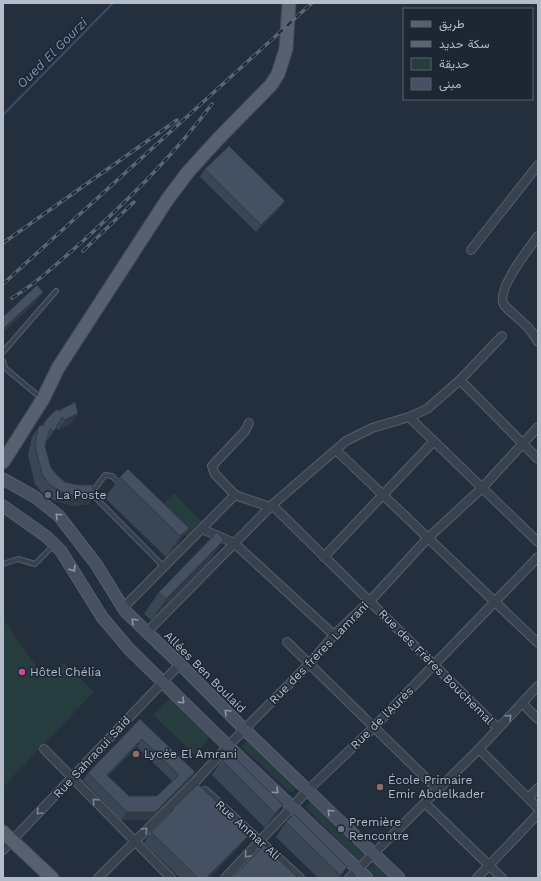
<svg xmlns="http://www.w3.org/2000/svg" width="541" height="881" font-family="'Work Sans',Vazirmatn,sans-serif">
  <rect width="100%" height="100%" fill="#242f3e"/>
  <g fill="#263c3f">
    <polygon points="174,493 203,523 187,538 159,508"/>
    <polygon points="3,619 41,673 64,663 94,692 3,787"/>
    <polygon points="171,698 210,737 195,755 153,715"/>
    <polygon points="249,740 300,785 291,793 241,746"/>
    <polygon points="313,800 367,855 358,863 305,806"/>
    <polygon points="376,861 393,878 374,878 366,871"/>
  </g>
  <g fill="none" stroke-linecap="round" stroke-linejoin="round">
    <polyline stroke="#394c67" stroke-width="2" points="3,115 113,3"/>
    <g stroke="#565f6c" stroke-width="6">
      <g id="service">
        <polyline points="3,352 56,291"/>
        <polyline points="3,361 5,368 41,398"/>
        <polyline points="121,485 112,476 105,475 93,491 92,494 164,567"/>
        <polyline points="3,564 18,559 35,564 54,545"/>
      </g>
    </g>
    <g stroke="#565f6c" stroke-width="10">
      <g id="minor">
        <path d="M538 236C530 247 493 293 505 306 518 320 528 323 538 342"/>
        <polyline points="471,250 538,165"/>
        <polyline points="460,380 538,459"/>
        <polyline points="409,417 538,542"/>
        <polyline points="336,450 538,643"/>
        <polyline points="235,495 267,506"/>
        <polyline points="272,505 498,728"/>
        <polyline points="202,529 234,543 334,635"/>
        <polyline points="324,557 433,442"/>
        <polyline points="123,608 235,495 215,474 212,466 245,431 249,423"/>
        <polyline points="146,633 272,505 346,441 372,428 409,417 427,409 460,380 502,336"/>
        <polyline points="287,642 437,789"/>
        <polyline points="523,704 538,719"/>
        <polyline points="44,749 171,878"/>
        <polyline points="479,749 538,808"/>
        <polyline points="205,791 300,878"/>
        <polyline points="529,797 538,788"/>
        <polyline points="425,803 502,878"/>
        <polyline points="3,850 180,664"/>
        <polyline points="98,878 195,782 228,746 309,664 334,635 370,601 427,539 482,488 538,427"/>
        <polyline points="225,878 308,790 373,728 538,557"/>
        <polyline points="349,878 479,749 538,686"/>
        <polyline points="477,878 538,814"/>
      </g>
    </g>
    <g stroke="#565f6c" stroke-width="13">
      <g id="secondary">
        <polyline points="3,479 35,497 59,516 96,564 125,611 180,664 244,729 399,878"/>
        <polyline points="3,506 47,537 61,551 102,617 129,649 228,746 367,878"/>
      </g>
    </g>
    <g stroke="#414a57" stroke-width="15">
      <g id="primary">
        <polyline points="3,462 43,399 58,368 167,200 188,172 218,139 271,85 278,74 286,49 289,3"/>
        <polyline points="3,832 52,878"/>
      </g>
    </g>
    <use href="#service" stroke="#38414e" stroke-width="4"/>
    <use href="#minor" stroke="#38414e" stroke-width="8"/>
    <use href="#secondary" stroke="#465061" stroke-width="11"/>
    <use href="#primary" stroke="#56606e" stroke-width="13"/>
    <g stroke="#5a6575" stroke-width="3.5">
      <g id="rail">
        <polyline points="3,243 177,120"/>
        <polyline points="83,251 134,202"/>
        <polyline points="3,284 312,3"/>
        <path d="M12 298C38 282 60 261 83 241 130 198 174 155 212 104"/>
      </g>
    </g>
    <use href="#rail" stroke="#1d2633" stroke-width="2" stroke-dasharray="6" stroke-linecap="butt"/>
  </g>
  <g fill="#3b4654" fill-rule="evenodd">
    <polygon points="205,169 279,209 256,232 200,177"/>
    <polygon points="58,411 78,413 72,423 58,430 56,427 48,440 47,440 45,446 51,468 59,477 65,482 95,495 89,504 73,506 55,501 42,493 35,484 28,455 32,437 40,425 42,425 46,420"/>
    <polygon points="120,477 189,528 174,549 166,557 105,498"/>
    <polygon points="224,540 209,561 151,620 144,614 159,592"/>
    <path d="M140 719 195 772 190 779 149 820H121L83 780 88 773ZM137 747 172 781 157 796H129L108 776Z"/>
    <polygon points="222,760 283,805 272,820 265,828 212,775"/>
    <polygon points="172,809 242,844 209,878 180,878 144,843 151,832 167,817"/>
    <polygon points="286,822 347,867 340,878 318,878 276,837"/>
  </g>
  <g fill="#303945">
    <polygon points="285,201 279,209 256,232 261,225"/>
    <polygon points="43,292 36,302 3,333 3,329"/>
    <polygon points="78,413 72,423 58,430 65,420"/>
    <polygon points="61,492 95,495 89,504 73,506 55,501"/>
    <polygon points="189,528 174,549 166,557 180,536"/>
    <polygon points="224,540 209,561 151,620 166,599"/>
    <polygon points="142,739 137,747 102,782 107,775"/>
    <polygon points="195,772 190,779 149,820 121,820 127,812 155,812"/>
    <polygon points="283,805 272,820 265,828 275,813"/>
    <polygon points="172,809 174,809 165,820"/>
    <polygon points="250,834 242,844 209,878 206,878"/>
    <polygon points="347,867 340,878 337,878 340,875"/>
  </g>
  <g fill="#455162" stroke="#303945" fill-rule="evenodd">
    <polygon points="229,146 285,201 261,225 205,169"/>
    <polygon points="37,285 43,292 3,329 3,317"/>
    <polygon points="75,402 78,413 65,420 62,417 54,431 50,429 45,446 51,468 59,477 65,482 78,485 92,485 95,495 79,497 61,492 49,484 42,474 35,446 38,428 40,425 43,426 46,420 57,409 58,411"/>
    <polygon points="128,469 189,528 180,536 120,477"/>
    <polygon points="217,532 224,540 166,599 159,592"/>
    <path d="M140 719 195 772 155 812H127L88 773ZM142 739 179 775 157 796H129L107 775Z"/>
    <polygon points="230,753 283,805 275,813 222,760"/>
    <polygon points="198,784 250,834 206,878 198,878 151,832 174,809 172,809"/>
    <polygon points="294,814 347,867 340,875 286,822"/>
    <polygon points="264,845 298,878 232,878"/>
  </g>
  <defs><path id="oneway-chevron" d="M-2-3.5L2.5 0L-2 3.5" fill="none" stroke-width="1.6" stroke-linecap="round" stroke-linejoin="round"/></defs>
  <g stroke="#8e96a5">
    <use href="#oneway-chevron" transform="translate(58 516) rotate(-137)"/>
    <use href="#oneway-chevron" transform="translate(73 569) rotate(57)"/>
    <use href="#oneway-chevron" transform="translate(134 621) rotate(-135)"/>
    <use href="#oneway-chevron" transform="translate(182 701) rotate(44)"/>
    <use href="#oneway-chevron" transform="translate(227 712) rotate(-134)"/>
    <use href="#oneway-chevron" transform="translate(276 791) rotate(43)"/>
    <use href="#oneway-chevron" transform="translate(330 812) rotate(-135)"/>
  </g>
  <g stroke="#7c8592">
    <use href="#oneway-chevron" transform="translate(509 717) rotate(-45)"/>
    <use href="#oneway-chevron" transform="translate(95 801) rotate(-134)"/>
    <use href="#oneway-chevron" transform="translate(39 812) rotate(134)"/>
    <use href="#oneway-chevron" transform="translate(145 830) rotate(-45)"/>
    <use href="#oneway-chevron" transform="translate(247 855) rotate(133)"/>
  </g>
  <circle fill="#5c6f8a" stroke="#1d2633" stroke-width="1.5" cx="48" cy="495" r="4"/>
  <circle fill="#d1479c" stroke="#1d2633" stroke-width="1.5" cx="22" cy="672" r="4"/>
  <g fill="#8d6e63" stroke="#1d2633" stroke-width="1.5">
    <circle cx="136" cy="754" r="4"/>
    <circle cx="380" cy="787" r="4"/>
  </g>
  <circle fill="#6b7280" stroke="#1d2633" stroke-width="1.5" cx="341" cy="829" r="4"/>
  <g text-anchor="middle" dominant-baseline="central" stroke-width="3" stroke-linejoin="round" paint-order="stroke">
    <g font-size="12" fill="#b4bcc9" stroke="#1d2633" text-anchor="start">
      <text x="56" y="495">La Poste</text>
      <text x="30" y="672">Hôtel Chélia</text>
      <text x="144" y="754">Lycée El Amrani</text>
      <text x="388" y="780">École Primaire<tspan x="388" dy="14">Emir Abdelkader</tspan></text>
      <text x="349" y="822">Première<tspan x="349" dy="14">Rencontre</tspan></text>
    </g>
    <g font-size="12" fill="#b4bcc9" stroke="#1d2633">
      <text transform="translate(319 653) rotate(-46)">Rue des frères Lamrani</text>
      <text transform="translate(436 667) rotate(45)">Rue des Frères Bouchemal</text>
      <text transform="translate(205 672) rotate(45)">Allées Ben Boulaid</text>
      <text transform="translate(382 718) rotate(-45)">Rue de l'Aurès</text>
      <text transform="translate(92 757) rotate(-47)">Rue Sahraoui Said</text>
      <text transform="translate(248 830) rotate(42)">Rue Anmar Ali</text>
    </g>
    <g font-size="13" font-style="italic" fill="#7c92b1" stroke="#1d2633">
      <text transform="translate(52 53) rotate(-45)">Oued El Gourzi</text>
    </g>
  </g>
  <rect width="541" height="881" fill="none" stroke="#b4bcc9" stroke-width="8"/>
  <rect x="403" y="8" width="130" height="92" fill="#1d2633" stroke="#59626f"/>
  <rect x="411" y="21" width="20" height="6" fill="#56606e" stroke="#59626f"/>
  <text x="439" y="28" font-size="12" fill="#b4bcc9">طريق</text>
  <rect x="411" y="41" width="20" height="6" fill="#5a6575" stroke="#59626f"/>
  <text x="439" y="48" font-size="12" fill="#b4bcc9">سكة حديد</text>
  <rect x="411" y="58" width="20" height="12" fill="#263c3f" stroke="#59626f"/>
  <text x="439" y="68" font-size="12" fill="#b4bcc9">حديقة</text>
  <rect x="411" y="78" width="20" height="12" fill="#455162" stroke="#59626f"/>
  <text x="439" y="88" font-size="12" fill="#b4bcc9">مبنى</text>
</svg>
